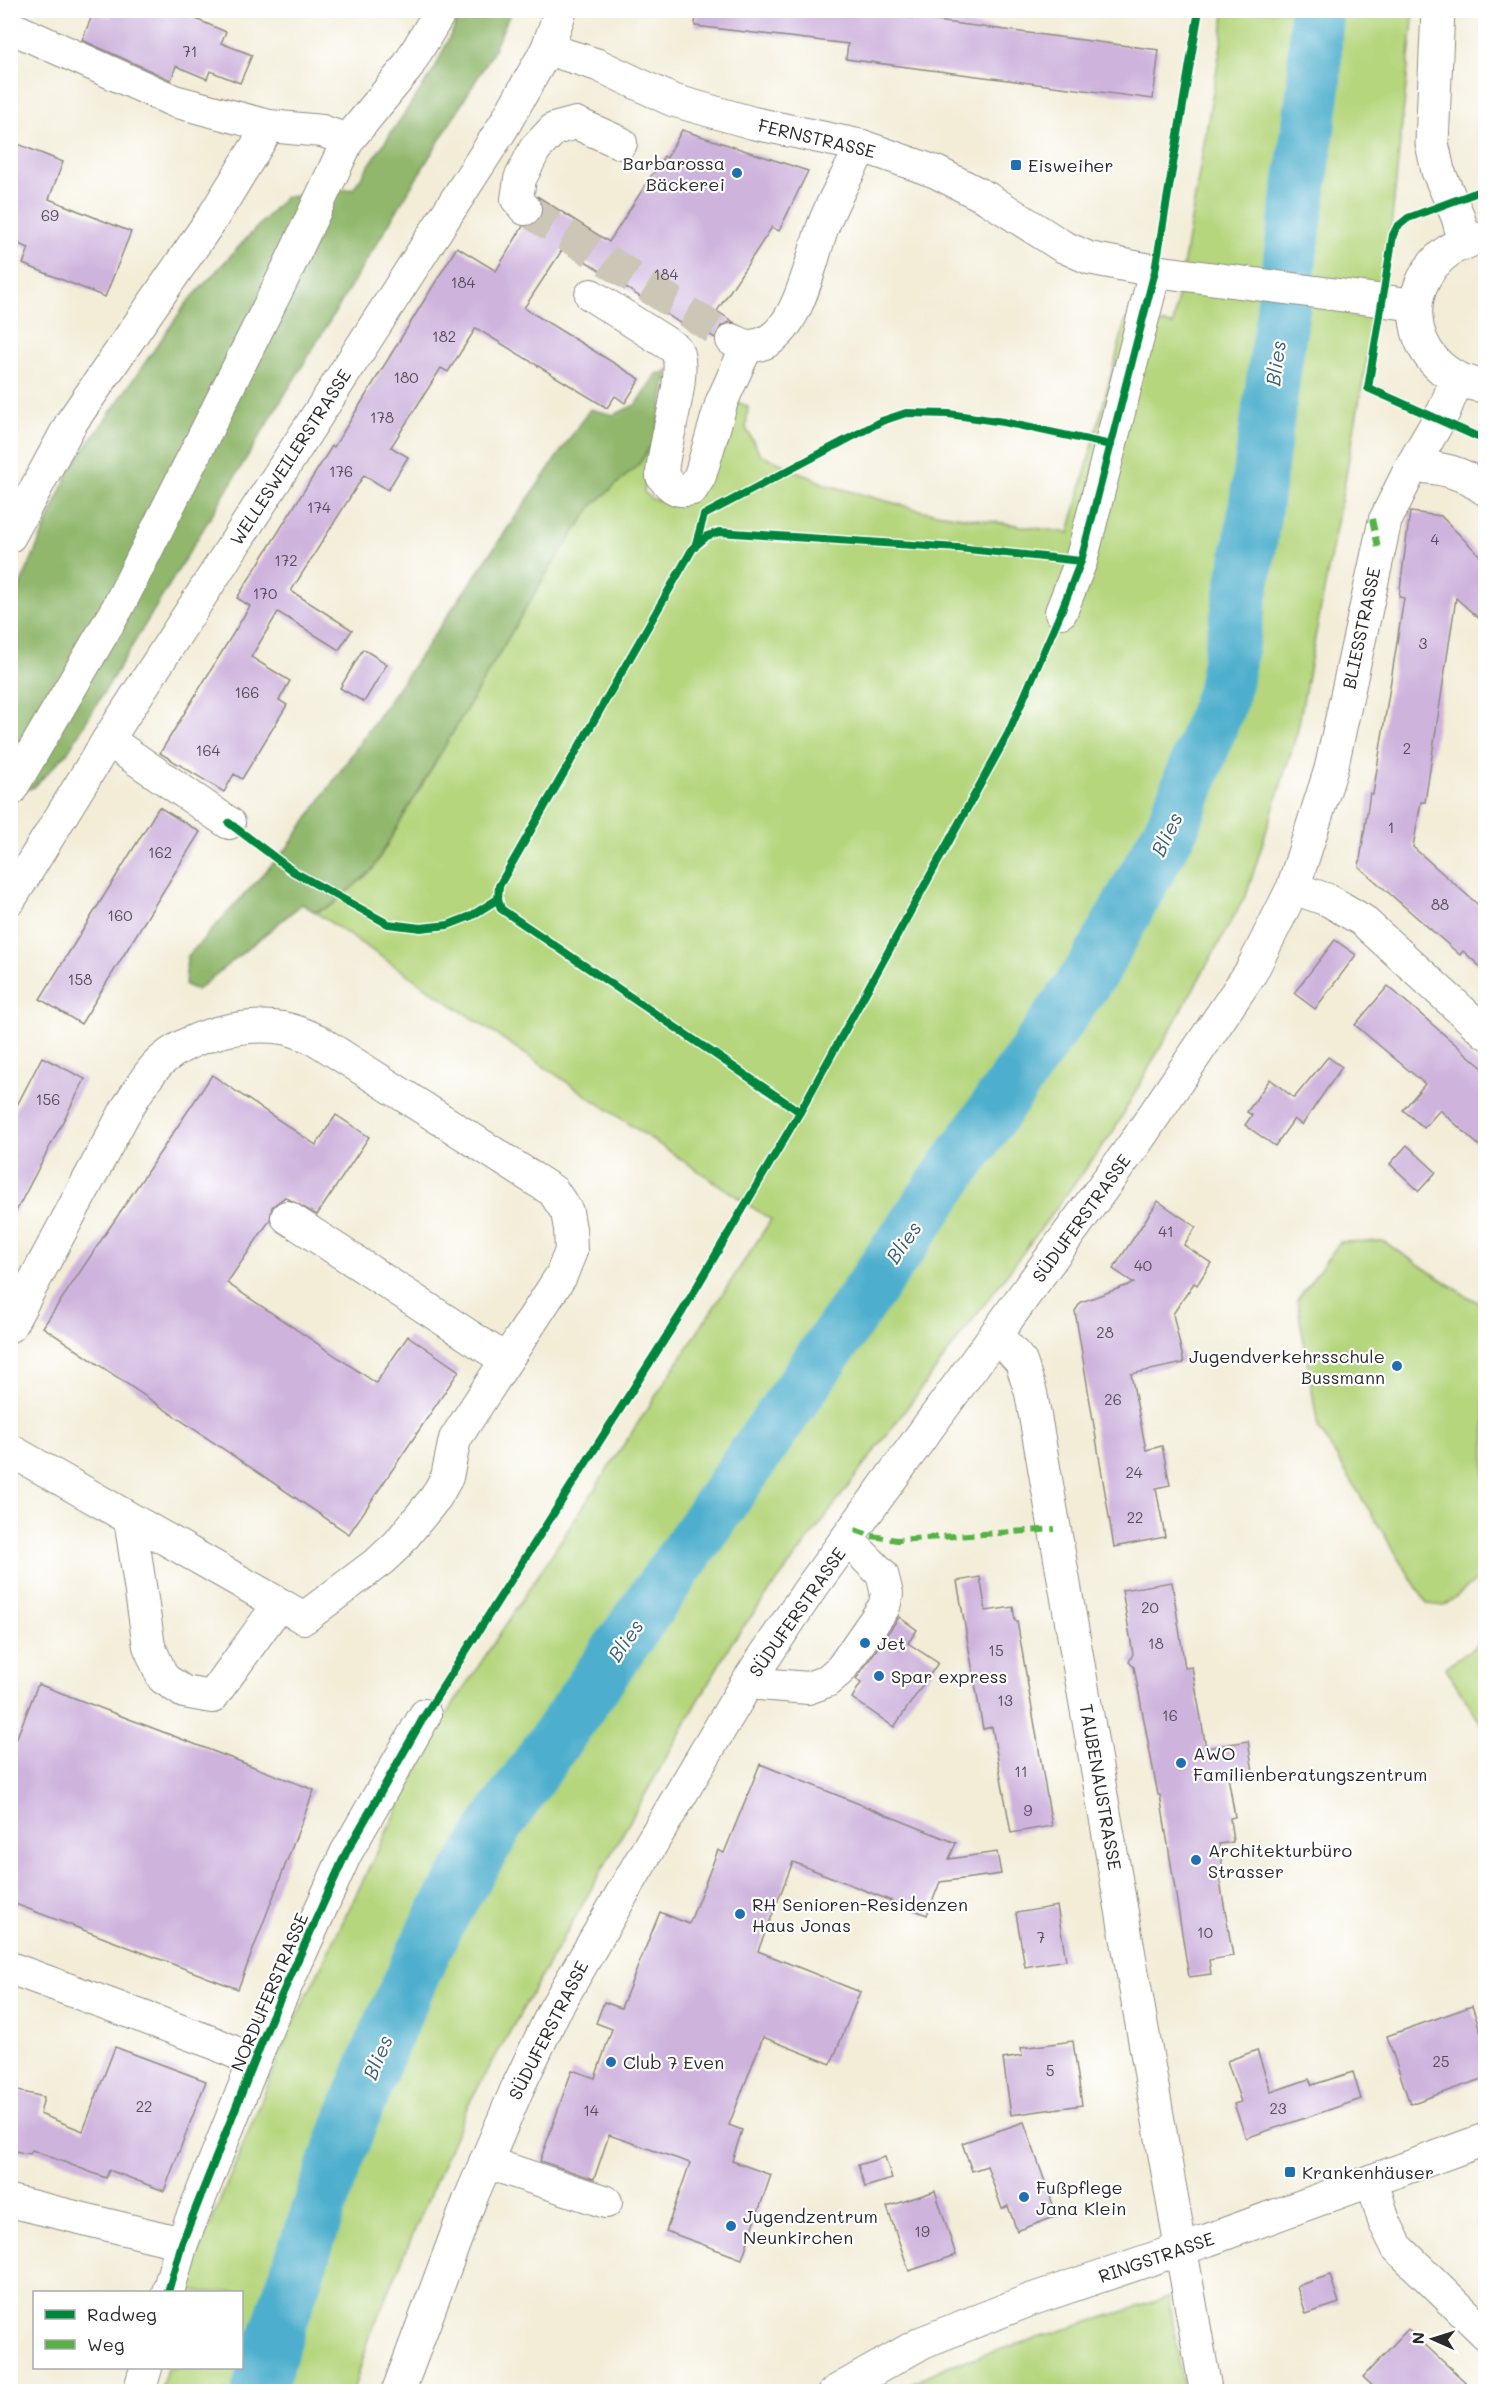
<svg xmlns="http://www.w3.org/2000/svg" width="1496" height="2402" font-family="Mali,sans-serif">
  <rect width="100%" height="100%" fill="#fff"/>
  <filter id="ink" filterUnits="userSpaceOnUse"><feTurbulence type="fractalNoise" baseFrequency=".0167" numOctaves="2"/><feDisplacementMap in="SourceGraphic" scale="12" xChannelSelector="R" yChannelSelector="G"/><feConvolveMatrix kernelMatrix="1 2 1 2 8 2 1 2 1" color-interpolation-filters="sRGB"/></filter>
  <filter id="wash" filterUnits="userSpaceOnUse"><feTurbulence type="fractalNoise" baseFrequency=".008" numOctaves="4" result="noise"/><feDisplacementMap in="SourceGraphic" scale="24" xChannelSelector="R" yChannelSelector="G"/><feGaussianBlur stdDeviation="1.35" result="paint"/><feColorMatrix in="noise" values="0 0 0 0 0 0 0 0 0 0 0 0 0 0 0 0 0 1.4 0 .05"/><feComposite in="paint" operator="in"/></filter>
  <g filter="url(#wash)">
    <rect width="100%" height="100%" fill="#f3edd8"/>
    <g fill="#b5d67d" stroke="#708054" stroke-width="1.5">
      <polygon points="1224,11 1414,11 1391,227 1345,480 1297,733 1247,893 1113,1132 732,1642 468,2105 371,2333 353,2391 161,2392 167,2368 242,2368 242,2292 188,2292 197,2257 291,2028 436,1731 771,1220 315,912 331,906 372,870 547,572 593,505 639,464 656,438 660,441 646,477 644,492 652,499 670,502 738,402 748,407 746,428 760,454 827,485 923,511 1069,533 1126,319 1173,325 1222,39"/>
      <polygon points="1383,1241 1465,1295 1485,1306 1485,1574 1444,1606 1427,1604 1318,1427 1297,1300 1340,1242"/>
      <polygon points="1485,1640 1485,1730 1445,1667"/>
      <polygon points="1169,2297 1184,2391 895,2391 948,2366"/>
    </g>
    <g fill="#90b76c" stroke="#5e714c" stroke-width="1.5">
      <polygon points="462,11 511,11 492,54 67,753 34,787 11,795 11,607 70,470 186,304 285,197 353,189 434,70"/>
      <polygon points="668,372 656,438 639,464 593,505 547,572 372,870 331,906 315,912 302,904 197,990 185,985 187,957 288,847 590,409 614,415 637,404 656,374"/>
    </g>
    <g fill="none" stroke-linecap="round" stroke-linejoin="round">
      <path stroke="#4eafcd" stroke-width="54" d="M258 2392C307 2238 358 2086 429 1941 451 1896 480 1854 505 1812L1096 965 1174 823 1223 694 1250 545 1314 87 1316 10"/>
    </g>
    <g id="blocks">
      <g fill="#ceb3dd">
        <polygon points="113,10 175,10 226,32 221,43 252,55 240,83 210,71 207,79 176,66 171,80 82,40 94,11 110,17"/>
        <polygon points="696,10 852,10 1159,50 1153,99 846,59 848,44 695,26"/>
        <polygon points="682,130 808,171 779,231 772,227 717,311 735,323 728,322 721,326 715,338 704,331 701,337 564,247 524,308 640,379 625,403 615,396 607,408 476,328 448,372 441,368 391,447 408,457 388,490 364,475 291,591 352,630 339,650 278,612 251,657 290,681 279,700 287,705 242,779 234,774 224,792 160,753 250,606 237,598 332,446 334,447 457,247 496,271 523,226 536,223 541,216 543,206 537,196 609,242 664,156 667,158"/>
        <polygon points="10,141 63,162 49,199 131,232 105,297 23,264 29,248 10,241"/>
        <polygon points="1410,512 1441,516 1485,561 1485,624 1456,598 1425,802 1421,802 1413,847 1485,911 1485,971 1463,951 1460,955 1359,867 1370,793 1373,794 1404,598 1399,597"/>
        <polygon points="363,649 387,664 364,702 340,688"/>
        <polygon points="159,807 200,832 81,1024 40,999"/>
        <polygon points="1335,940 1356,955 1315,1009 1294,993"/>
        <polygon points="1388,986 1485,1070 1485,1151 1440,1110 1424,1128 1403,1110 1425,1084 1355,1025"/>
        <polygon points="42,1057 85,1079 10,1223 10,1119"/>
        <polygon points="1328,1057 1342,1067 1302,1125 1294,1119 1275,1146 1245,1125 1252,1115 1247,1112 1270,1079 1294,1098"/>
        <polygon points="212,1075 316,1145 336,1115 369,1137 317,1215 285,1197 272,1207 270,1220 227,1283 376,1383 408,1336 459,1371 349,1534 43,1327"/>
        <polygon points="1407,1145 1436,1172 1419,1191 1390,1164"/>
        <polygon points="1158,1201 1196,1227 1184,1245 1211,1263 1197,1285 1194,1283 1173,1314 1184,1363 1131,1374 1146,1450 1162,1446 1170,1485 1156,1488 1165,1537 1114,1547 1075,1311 1081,1302 1134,1283 1113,1269"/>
        <polygon points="980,1577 986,1611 1013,1607 1015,1621 1017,1621 1052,1826 1011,1833 992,1727 983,1729 957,1581"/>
        <polygon points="1172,1582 1185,1668 1192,1667 1206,1748 1248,1741 1253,1772 1228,1776 1235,1817 1230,1818 1233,1842 1219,1844 1224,1875 1219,1876 1233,1956 1209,1960 1211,1974 1189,1977 1160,1795 1158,1795 1134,1667 1129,1662 1133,1654 1122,1590"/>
        <polygon points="899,1617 917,1630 908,1643 938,1663 894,1727 852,1698 861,1683 856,1679"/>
        <polygon points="38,1684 314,1790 238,1989 10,1902 10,1755"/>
        <polygon points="760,1764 956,1843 949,1859 997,1852 1001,1874 940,1882 927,1915 793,1862 758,1951 860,1992 831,2064 763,2037 729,2125 742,2130 732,2161 771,2175 742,2259 666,2231 690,2163 609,2135 594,2179 540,2161 572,2070 595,2078 612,2029 596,2023 604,2002 621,2008 660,1912 689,1924 718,1850 724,1853"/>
        <polygon points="1057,1906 1066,1960 1025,1967 1016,1913"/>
        <polygon points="1472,2006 1485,2045 1485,2078 1410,2104 1387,2036"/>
        <polygon points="1073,2041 1082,2105 1011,2115 1003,2059 1022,2056 1021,2048"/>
        <polygon points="115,2047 206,2081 164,2191 109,2170 106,2178 32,2150 30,2154 10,2150 10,2089 44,2097 40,2114 83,2131"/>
        <polygon points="1257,2050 1271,2092 1309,2079 1312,2085 1353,2072 1361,2099 1246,2138 1234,2104 1241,2102 1227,2061"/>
        <polygon points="1024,2122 1057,2216 1017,2231 1008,2206 1002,2209 987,2166 972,2171 962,2143"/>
        <polygon points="885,2157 892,2179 865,2187 858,2165"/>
        <polygon points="935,2191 956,2255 909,2271 887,2207"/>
        <polygon points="1330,2275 1339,2303 1306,2314 1297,2286"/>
        <polygon points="1408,2329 1475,2391 1378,2391 1363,2377"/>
      </g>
    </g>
  </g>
  <g filter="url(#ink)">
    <use href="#blocks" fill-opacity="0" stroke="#8f8c82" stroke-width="1.5"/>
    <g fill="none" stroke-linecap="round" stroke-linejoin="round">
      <polyline stroke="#cbc6b5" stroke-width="32" stroke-dasharray="32 16" stroke-linecap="butt" points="525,209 732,340"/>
      <g stroke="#8f8c82" stroke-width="34">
        <g id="minor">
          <polyline points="10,27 174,101 269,126 322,131 348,140"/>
          <polyline points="547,49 598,65 672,100 753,123 862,146 936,172 987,198 1062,246 1089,258 1155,271 1416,305"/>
          <polyline points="525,209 517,199 520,179 535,149 554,129 576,123 621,143"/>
          <path d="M591 295 676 349C689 373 662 445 662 476 671 487 677 493 692 489L700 476 722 401 747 346"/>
          <path d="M732 340C738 342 744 346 749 346 796 347 810 262 822 229 832 200 849 173 862 146"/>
          <path d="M1412 466C1443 468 1460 471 1486 490"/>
          <polyline points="10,536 71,423 213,217 269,126"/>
          <polyline points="1061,612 1081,561 1155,271"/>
          <polyline points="108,740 229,823"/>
          <polyline points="10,791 118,607 288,268 348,140 406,69 441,10"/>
          <polyline points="1293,888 1328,900 1362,920 1486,1033"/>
          <polyline points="10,899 108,740 503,127 547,49 561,10"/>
          <polyline points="287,1217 506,1360"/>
          <path d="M10 1326 126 1110C136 1094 147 1074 161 1061 191 1035 243 1022 283 1028 295 1030 306 1035 317 1040L553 1191 567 1212 570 1229 571 1251 561 1276 455 1439 447 1477 436 1497 397 1545 381 1560 304 1618 10 1450"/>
          <polyline points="997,1335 1021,1362 1031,1393 1206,2392"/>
          <polyline points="130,1519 149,1646 163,1678 184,1692 212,1697 279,1604"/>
          <polyline points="747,1683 808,1688 827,1681 841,1669 884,1607 887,1594 882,1574 848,1540"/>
          <polyline points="10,1968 214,2043 254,2061"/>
          <polyline points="485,2162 606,2202"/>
          <polyline points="1372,2180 1384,2221 1397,2247 1486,2334"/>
          <polyline points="10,2201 182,2243"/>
          <polyline points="168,2292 182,2243 271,2019 346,1853 425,1715"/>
          <polyline points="139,2392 146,2368"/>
          <polyline points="835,2392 923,2342 1030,2300 1208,2240 1486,2139"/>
        </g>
      </g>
      <g stroke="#8f8c82" stroke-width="35">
        <g id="major">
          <polyline points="1438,10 1432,143 1438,171 1458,217 1465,243"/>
          <path d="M1486 239C1474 238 1460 243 1451 249 1390 290 1412 379 1486 386"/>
          <polyline points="398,2392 469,2202 517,2089 554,2011 651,1844 747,1683 808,1592 1138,1139 1251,972 1293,888 1331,769 1385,521 1412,466 1444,411 1457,379"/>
        </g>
      </g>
      <use href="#minor" stroke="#fff" stroke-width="32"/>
      <use href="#major" stroke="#fff" stroke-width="33"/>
      <g stroke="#56b246" stroke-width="6" stroke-dasharray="12 6" stroke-linecap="butt">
        <polyline points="1372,519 1378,547"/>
        <polyline points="855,1530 872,1536 897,1540 1055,1529"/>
      </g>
      <g stroke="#fff" stroke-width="11">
        <g id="cycleway">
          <polyline points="1486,189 1408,218 1397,227 1393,235 1368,388 1478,437 1486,435"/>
          <polyline points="695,547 704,515 882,421 906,413 949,414 1003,422 1111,445"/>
          <polyline points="229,823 294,872 388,924 421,928 448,925 471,916 498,899"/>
          <polyline points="800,1112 501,909 498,899 499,886 693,548 707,536 719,532 958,548 1081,561"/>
          <polyline points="168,2292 182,2243 271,2019 346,1853 425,1715 682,1312 800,1112 1008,734 1061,612 1081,561 1155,271 1199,10"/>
        </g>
      </g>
      <use href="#cycleway" stroke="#00873e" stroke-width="8"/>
    </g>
  </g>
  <g fill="#1f6fb2" stroke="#fff" stroke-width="2">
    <rect x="1010" y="159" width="12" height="12" rx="3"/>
    <circle cx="737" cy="173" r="6"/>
    <circle cx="1397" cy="1366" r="6"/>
    <circle cx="865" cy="1643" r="6"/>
    <circle cx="879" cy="1676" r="6"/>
    <circle cx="1181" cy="1763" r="6"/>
    <circle cx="1196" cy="1860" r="6"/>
    <circle cx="740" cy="1914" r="6"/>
    <circle cx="611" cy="2062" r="6"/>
    <rect x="1284" y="2166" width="12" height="12" rx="3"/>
    <circle cx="1024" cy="2197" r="6"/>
    <circle cx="731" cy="2226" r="6"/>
  </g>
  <g text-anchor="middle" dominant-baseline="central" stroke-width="4.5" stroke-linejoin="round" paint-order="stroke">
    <g font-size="15" fill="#544d58">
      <text x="190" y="51">71</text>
      <text x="50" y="215">69</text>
      <text x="666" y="274">184</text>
      <text x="463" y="282">184</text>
      <text x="444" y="336">182</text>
      <text x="406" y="377">180</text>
      <text x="382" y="417">178</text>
      <text x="341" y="471">176</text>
      <text x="319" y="507">174</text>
      <text x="1435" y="539">4</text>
      <text x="286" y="560">172</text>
      <text x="265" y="593">170</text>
      <text x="1423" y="643">3</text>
      <text x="247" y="692">166</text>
      <text x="1407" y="748">2</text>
      <text x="208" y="750">164</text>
      <text x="1391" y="827">1</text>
      <text x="160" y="852">162</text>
      <text x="1440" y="904">88</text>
      <text x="120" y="915">160</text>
      <text x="80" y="979">158</text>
      <text x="48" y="1099">156</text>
      <text x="1166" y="1231">41</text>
      <text x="1143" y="1265">40</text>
      <text x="1105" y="1332">28</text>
      <text x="1113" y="1399">26</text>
      <text x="1134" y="1472">24</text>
      <text x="1135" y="1517">22</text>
      <text x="1150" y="1607">20</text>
      <text x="1156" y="1643">18</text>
      <text x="996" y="1650">15</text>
      <text x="1005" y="1700">13</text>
      <text x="1170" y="1715">16</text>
      <text x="1021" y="1771">11</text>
      <text x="1028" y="1810">9</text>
      <text x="1205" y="1932">10</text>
      <text x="1041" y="1937">7</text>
      <text x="1441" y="2061">25</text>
      <text x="1050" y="2070">5</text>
      <text x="144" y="2106">22</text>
      <text x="1278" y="2108">23</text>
      <text x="591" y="2110">14</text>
      <text x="922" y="2231">19</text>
    </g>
    <g font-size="18" fill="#2b2b2b" stroke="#fff">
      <text transform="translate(817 138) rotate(13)">FERNSTRASSE</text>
      <text transform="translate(290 457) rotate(-57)">WELLESWEILERSTRASSE</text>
      <text transform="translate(1361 628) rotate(-78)">BLIESSTRASSE</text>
      <text transform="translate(1081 1218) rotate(-54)">SÜDUFERSTRASSE</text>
      <text transform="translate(797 1612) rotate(-55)">SÜDUFERSTRASSE</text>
      <text transform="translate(1101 1787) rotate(80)">TAUBENAUSTRASSE</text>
      <text transform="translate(269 1992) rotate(-67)">NORDUFERSTRASSE</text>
      <text transform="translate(548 2030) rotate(-63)">SÜDUFERSTRASSE</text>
      <text transform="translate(1156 2257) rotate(-19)">RINGSTRASSE</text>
    </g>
    <g font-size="18" fill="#2b2b2b" stroke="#fff" text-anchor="start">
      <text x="725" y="163" text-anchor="end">Barbarossa<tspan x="725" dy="21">Bäckerei</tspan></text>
      <text x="1028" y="165">Eisweiher</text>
      <text x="1385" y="1356" text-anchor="end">Jugendverkehrsschule<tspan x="1385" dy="21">Bussmann</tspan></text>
      <text x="877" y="1643">Jet</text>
      <text x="891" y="1676">Spar express</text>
      <text x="1193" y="1753">AWO<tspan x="1193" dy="21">Familienberatungszentrum</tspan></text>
      <text x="1208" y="1850">Architekturbüro<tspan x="1208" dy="21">Strasser</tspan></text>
      <text x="752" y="1904">RH Senioren-Residenzen<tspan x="752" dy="21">Haus Jonas</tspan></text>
      <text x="623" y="2062">Club 7 Even</text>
      <text x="1302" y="2172">Krankenhäuser</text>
      <text x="1036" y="2187">Fußpflege<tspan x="1036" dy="21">Jana Klein</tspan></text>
      <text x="743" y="2216">Jugendzentrum<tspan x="743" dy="21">Neunkirchen</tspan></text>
    </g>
    <g font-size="20" font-style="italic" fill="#39606c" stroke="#fff">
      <text transform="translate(1275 363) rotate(-82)">Blies</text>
      <text transform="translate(1166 834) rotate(-64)">Blies</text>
      <text transform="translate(903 1242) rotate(-55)">Blies</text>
      <text transform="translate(625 1640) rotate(-55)">Blies</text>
      <text transform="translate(377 2057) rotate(-67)">Blies</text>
    </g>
  </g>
  <rect width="1496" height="2402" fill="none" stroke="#fff" stroke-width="36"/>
  <rect x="33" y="2291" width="210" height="78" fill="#ffffff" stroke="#aaaaaa" stroke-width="1.5"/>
  <rect x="45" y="2310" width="30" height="9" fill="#00873e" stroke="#aaaaaa" stroke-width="1.5"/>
  <text x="87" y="2321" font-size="18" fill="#2b2b2b">Radweg</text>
  <rect x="45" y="2340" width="30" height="9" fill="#56b246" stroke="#aaaaaa" stroke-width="1.5"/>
  <text x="87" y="2351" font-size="18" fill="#2b2b2b">Weg</text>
  <g transform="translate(1433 2339) rotate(273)" stroke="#ffffff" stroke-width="4.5" paint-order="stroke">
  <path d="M0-4.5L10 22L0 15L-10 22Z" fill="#2b2b2b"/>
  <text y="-9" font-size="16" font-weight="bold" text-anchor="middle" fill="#2b2b2b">N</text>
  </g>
</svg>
